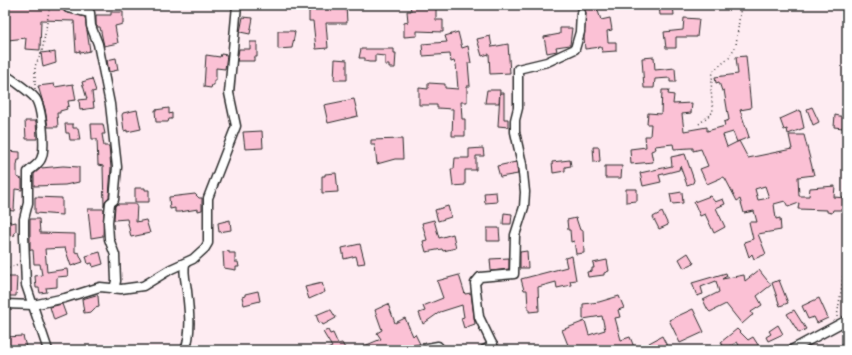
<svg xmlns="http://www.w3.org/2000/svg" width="852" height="355" font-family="'Patrick Hand',sans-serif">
  <rect width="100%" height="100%" fill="#feecf2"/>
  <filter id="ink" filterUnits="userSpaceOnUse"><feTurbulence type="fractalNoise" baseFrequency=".025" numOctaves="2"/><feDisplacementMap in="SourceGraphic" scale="8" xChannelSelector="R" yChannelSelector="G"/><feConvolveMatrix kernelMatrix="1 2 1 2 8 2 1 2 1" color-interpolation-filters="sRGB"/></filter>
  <g filter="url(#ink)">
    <g fill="#fbc1d5" stroke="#2b2b2b" fill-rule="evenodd">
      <polygon points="5,5 62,6 65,12 85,17 90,51 80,53 80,51 76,52 74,21 41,20 40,50 25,49 26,38 8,40 8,38 5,38"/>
      <polygon points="335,5 346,5 347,23 326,23 328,48 316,49 313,21 309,21 309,11 317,8 335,8"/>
      <polygon points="410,5 436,8 436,20 443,20 443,32 417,31 417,36 404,37 404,23 408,22 407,11 411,11"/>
      <polygon points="588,5 596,5 601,20 610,18 612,30 607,31 608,42 616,42 616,51 602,52 601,47 585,49 584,37 586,13 583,6"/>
      <polygon points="659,5 673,5 674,15 660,15"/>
      <polygon points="111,12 123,12 123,24 115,26 118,43 104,46 100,27 97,27 96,25 96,15 111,15"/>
      <polygon points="243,17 253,18 250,34 240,32"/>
      <polygon points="684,18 699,19 697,37 676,37 676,48 666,48 664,32 683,30"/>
      <polygon points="560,28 572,28 570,45 556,47 557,51 547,53 544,37 560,34"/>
      <polygon points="278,31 293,31 295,32 292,48 278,49"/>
      <polygon points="458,32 462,48 468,46 471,63 468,63 470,86 467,86 467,102 461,102 462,119 465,119 465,136 452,136 453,109 437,108 437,105 419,105 419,88 428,89 428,83 445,84 445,88 458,89 456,64 455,64 454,61 451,62 450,54 423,56 422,44 447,42 445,36"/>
      <polygon points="490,36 492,47 508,44 510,73 490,74 489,54 482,56 477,39"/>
      <polygon points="250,42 257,42 257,57 254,57 254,61 237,61 239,49 250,49"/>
      <polygon points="361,49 394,49 394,53 396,53 395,68 389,68 389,65 385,65 385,56 375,55 375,62 369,62 365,61 365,58 359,58"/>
      <polygon points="49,52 50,53 55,52 56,63 43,67 41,53"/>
      <polygon points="221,54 227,55 225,69 216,68 216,80 214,80 214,85 212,85 211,88 204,87 206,55 220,57"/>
      <path d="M746 56 751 108 740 110 749 137 737 142 733 132 723 135 727 147 739 141 748 158 792 149 789 135H804L814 175 798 177 799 196H809L810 188 835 186 834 197 845 198 843 210H833L832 213 827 212V210L798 209 799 203 788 207 785 201 774 204 776 219 780 218 781 230 758 234 766 254 754 259 752 254 749 257 744 242 753 239 749 222H757L754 211 744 213 740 199 737 201 725 178 723 177 707 184 706 182 700 169 708 166 701 149 693 151V148H690L674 149 673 144 655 146 656 149 651 151 653 162 631 164 630 149 646 147 645 136H650L651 124H647L648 113 661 114 662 90H669L668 94 674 95 673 104 692 103 691 113 682 114 684 131 707 127V131L725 126 724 122 729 120 724 90 722 91 719 82 716 83 715 77 738 74 736 57ZM765 186 769 198 758 200 755 189Z"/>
      <polygon points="654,57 655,70 675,68 676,82 670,82 670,78 655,79 654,88 644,88 642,58"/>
      <polygon points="116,58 118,70 109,72 107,60"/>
      <polygon points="335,59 347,60 347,80 334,80"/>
      <polygon points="92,79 96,91 92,92 94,108 80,110 79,100 87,99 82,82"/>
      <polygon points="54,84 55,87 73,84 76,100 68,101 69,106 66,107 67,109 60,111 60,113 57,113 58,127 48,127 45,109 38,86"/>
      <polygon points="487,90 500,90 499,103 485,103"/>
      <polygon points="500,93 504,93 504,119 508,119 508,127 498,126"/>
      <polygon points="354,99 358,116 328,123 324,105"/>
      <polygon points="812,107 819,122 813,125 807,109"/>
      <polygon points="169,108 169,114 172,113 172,119 169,119 168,122 156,122 155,110"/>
      <polygon points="137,110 141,129 127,132 127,130 124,131 122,115 123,113"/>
      <polygon points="800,110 804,128 788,134 787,129 784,130 780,119"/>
      <polygon points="835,115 844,117 843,128 834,127"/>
      <polygon points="25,121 36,121 37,139 26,139"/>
      <polygon points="65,124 73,124 73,128 78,128 80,140 70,140 69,133 66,133"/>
      <polygon points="91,124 103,124 105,134 102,134 104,146 109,146 111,168 109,197 105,201 104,207 103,166 98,165 97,139 92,139"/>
      <polygon points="262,131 263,148 245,149 243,132"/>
      <polygon points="402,139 403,159 395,159 377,164 375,145 371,145 371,140"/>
      <polygon points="593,147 599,147 600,161 594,162"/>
      <polygon points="483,148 484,156 476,156 476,170 465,170 465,185 453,186 451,169 454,169 455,158 469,158 469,149"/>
      <polygon points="6,151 20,152 20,160 18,160 17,165 17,177 22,179 22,190 15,189 14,211 5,210"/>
      <polygon points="685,154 694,180 693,183 687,185 680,166 679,170 659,175 661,182 643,186 640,173 672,166 671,157"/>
      <polygon points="570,160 571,166 565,167 565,171 553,173 552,162"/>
      <polygon points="516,162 518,174 500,177 497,166"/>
      <polygon points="63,166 79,167 79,182 65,185 34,186 34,174 41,168"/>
      <polygon points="605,166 622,166 621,178 605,178"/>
      <polygon points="336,173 338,192 322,193 322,176 325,176 325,174"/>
      <polygon points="135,188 145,188 145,190 149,190 149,202 135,202"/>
      <polygon points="626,189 637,189 637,201 626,202"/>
      <polygon points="496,192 497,202 485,203 484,193"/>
      <polygon points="682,192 683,203 672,204 670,194"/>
      <polygon points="195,194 199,198 202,198 202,210 198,211 198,209 180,212 175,212 175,208 170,209 169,197"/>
      <polygon points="710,196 715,202 723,199 725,204 716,208 725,227 714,233 705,214 700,216 694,202"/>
      <polygon points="35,197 62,198 62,215 35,213"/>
      <polygon points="117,204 137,204 136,222 146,220 150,233 131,237 127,219 114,220 115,206"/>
      <polygon points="448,206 451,217 438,221 435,210"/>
      <polygon points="88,209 104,209 103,236 91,238"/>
      <polygon points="662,212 668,225 659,229 653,217"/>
      <polygon points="504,213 512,214 511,224 503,224"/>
      <polygon points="576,218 580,230 583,230 584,253 576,254 574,241 571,242 570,230 568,230 567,220"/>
      <polygon points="30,219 39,219 40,233 75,234 75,252 79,253 83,262 71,266 65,248 45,249 47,272 67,269 68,276 57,277 57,287 46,288 47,292 40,293 39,288 36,288 35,276 42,275 40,264 34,264 33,250 30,250"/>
      <polygon points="230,220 231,230 219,232 218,223"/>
      <polygon points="434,220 439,238 453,234 456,248 443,251 442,249 426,252 423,241 427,240 422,223"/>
      <polygon points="10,221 11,223 16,222 16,232 14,233 15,235 5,237 5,222"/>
      <polygon points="487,228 499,228 500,241 487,241"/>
      <polygon points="360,244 365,263 358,264 356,256 344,259 342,248"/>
      <polygon points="229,251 229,253 235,253 235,262 238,262 239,267 236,267 236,270 224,268 223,252"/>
      <polygon points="527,251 528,268 520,268 520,252"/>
      <polygon points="100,252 103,264 93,267 92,263 88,264 86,256"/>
      <polygon points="688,253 694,263 684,268 679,259"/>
      <polygon points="572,256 576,280 570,281 571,285 557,288 556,282 538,287 539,311 529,312 529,308 528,308 527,290 524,290 521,279 567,267 565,258"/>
      <polygon points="509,258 509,269 491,271 490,259"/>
      <polygon points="607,260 609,271 604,273 604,275 588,277 587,272 592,271 592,268 594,268 593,263"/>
      <polygon points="759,270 771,285 757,296 762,305 751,312 753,315 751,316 742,324 726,304 710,312 708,310 703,300 719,292 716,281 701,287 703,294 697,296 692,283 726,273 727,276 722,279 744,275 745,281"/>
      <polygon points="459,275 465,294 471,293 475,324 464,328 461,318 464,317 462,305 440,312 423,324 419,313 425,311 423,306 443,298 437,281"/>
      <polygon points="5,277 17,277 16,296 5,296"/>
      <polygon points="779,280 788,303 780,306 772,283"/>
      <polygon points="322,283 325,292 309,299 305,287"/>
      <polygon points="258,291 260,301 244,305 242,297 245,296 245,294"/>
      <polygon points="96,295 98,296 99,307 95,308 91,312 84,313 82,299"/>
      <polygon points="619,296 624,308 618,310 620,317 615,318 621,340 630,337 634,347 630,348 631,350 570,350 562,330 585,321 589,335 605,330 602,316 583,319 583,304 599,302"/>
      <polygon points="819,298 828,318 817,323 814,317 808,319 802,306"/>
      <polygon points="62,304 66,315 54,320 50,307"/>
      <polygon points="388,304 395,323 405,318 413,336 415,334 420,344 413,346 411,350 355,350 381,339 377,333 382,330 375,310"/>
      <polygon points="693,309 704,332 680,343 669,320"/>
      <polygon points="328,310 331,310 336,318 323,325 321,322 319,323 316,315"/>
      <polygon points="794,310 806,329 799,333 787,314"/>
      <polygon points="778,325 783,334 768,341 766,337 771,334 769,331"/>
      <polygon points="737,329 748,340 753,337 760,348 756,350 742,350 737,342 726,349 725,346 724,347 721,342"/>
      <polygon points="328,330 330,334 333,333 338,344 342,343 346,350 325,350 332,347 323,332"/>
      <polygon points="23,336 26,347 22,348 23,350 5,350 6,337"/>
      <polygon points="662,336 669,350 653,350 649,343"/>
    </g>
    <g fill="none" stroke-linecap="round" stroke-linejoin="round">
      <g stroke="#2b2b2b" stroke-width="11">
        <g id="street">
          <polyline points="68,5 68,8 90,13 91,26 98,44 110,104 117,167 114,200 110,203 108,222 109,239 115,255 116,281 114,289"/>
          <path d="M5 75C12 79 30 92 35 98 42 107 46 149 41 159 39 164 32 168 28 172V203L24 219V236L26 285 48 350"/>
          <path d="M185 264C183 273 186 282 187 291 189 310 192 333 185 350"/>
          <polyline points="5,304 33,305 65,298 100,287 121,289 143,286 171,269 193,259 205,248 208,243 208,198 236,126 229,93 237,5"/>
          <polyline points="416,350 438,346 441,350"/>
          <polyline points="484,350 493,345"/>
          <polyline points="495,350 479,317 475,283 480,277 514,274 515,235 524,207 525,192 522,164 515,132 515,120 518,108 518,69 547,62 575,49 580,32 581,13"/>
          <polyline points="791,350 847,320"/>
        </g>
      </g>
      <g stroke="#2b2b2b" stroke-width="1.5" stroke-dasharray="1 3" stroke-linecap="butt">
        <polyline points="35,89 35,66 42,52 50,5"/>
        <polyline points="699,124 713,112 711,90 713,71 729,58 736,45 741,5"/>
        <polyline points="5,270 18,264"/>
        <polyline points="837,317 847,252"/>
      </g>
      <use href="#street" stroke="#fff" stroke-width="8"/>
    </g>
  </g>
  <rect width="852" height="355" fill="none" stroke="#fff" stroke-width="20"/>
  <rect x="10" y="10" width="832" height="335" fill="none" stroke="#2b2b2b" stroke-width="1.5" filter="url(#ink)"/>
</svg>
